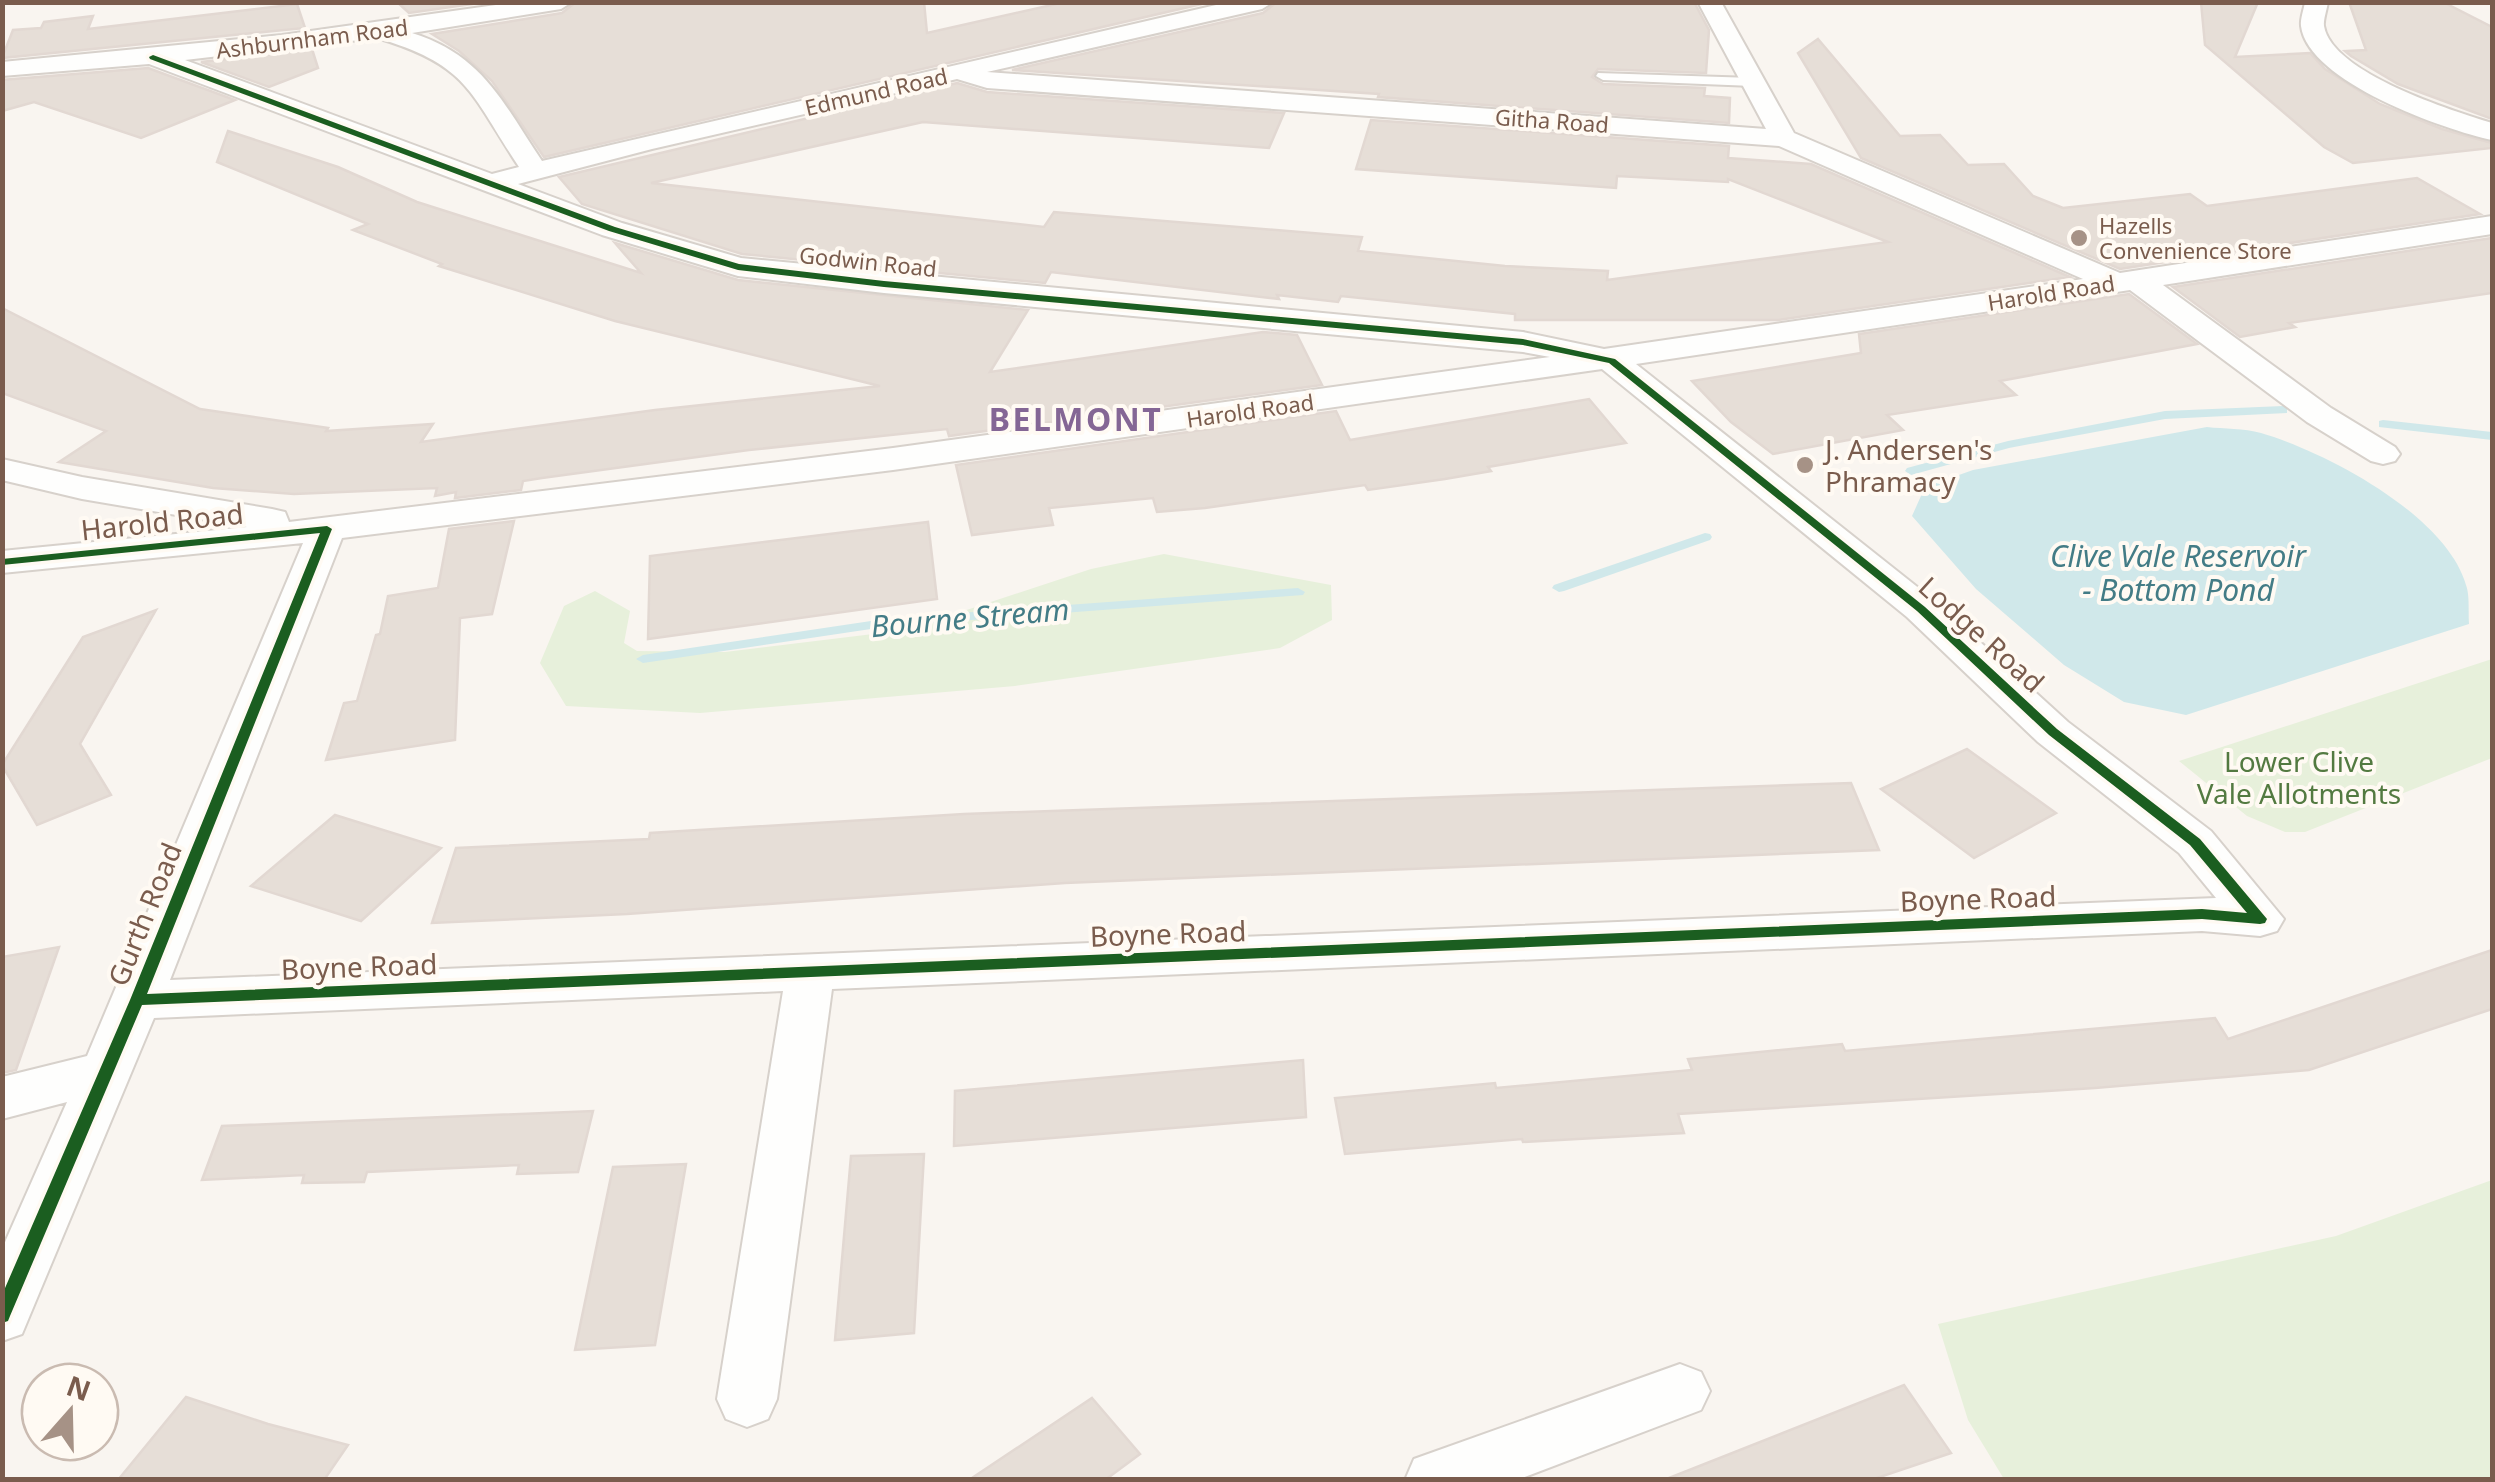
<svg xmlns="http://www.w3.org/2000/svg" width="2495" height="1482" font-family="'Noto Sans',sans-serif">
  <rect width="100%" height="100%" fill="#f9f5f0"/>
  <g fill="#e7f0db">
    <polygon points="1164,554 1331,585 1332,620 1280,648 1015,686 700,713 566,706 540,663 564,606 595,591 630,611 624,643 637,651 725,652 906,630 1091,569"/>
    <polygon points="2492,659 2492,758 2305,832 2285,832 2247,816 2179,761"/>
    <polygon points="2492,1180 2492,1479 2004,1479 1968,1420 1938,1324 2336,1236"/>
  </g>
  <path fill="#d0e8ea" d="M2207 427C2224 429 2244 428 2261 433 2326 452 2446 515 2466 585 2470 596 2468 612 2469 624L2186 715 2124 702 2064 665 1976 589 1912 516 1925 487 1973 470Z"/>
  <g fill="none" stroke-linecap="round" stroke-linejoin="round">
    <g fill="#d0e8ea" fill-rule="evenodd">
      <polygon points="2283,406 2287,407 2287,413 2165,419 2009,448 1911,475 1905,471 1907,468 2008,441 2165,411"/>
      <polygon points="2383,420 2492,432 2492,440 2379,427 2379,421"/>
      <polygon points="1705,533 1710,534 1712,537 1710,540 1564,591 1559,592 1552,588 1554,585"/>
      <polygon points="1298,588 1305,592 1303,595 891,626 643,663 636,659 643,655 891,618"/>
    </g>
  </g>
  <g fill="#e6ded7" stroke="#e2d8d2" stroke-width="2.5">
    <polygon points="397,2 486,2 409,13"/>
    <polygon points="576,2 924,2 927,33 1065,2 1210,2 544,157 492,81 459,51 432,34 562,13"/>
    <polygon points="1277,2 1694,2 1709,30 1706,73 1598,69 1592,77 1603,84 1705,88 1704,96 1730,98 1729,123 1378,97 1379,94 1012,70 1263,13"/>
    <polygon points="2201,2 2258,2 2235,57 2310,53 2325,69 2380,104 2442,129 2492,143 2492,148 2353,163 2324,147 2205,45"/>
    <polygon points="2349,2 2443,2 2492,27 2492,119 2398,84 2351,56 2345,51 2366,50"/>
    <polygon points="297,4 305,28 2,58 13,30 41,28 44,22 93,16 88,29"/>
    <polygon points="1818,39 1900,136 1940,135 1968,165 2004,164 2033,196 2063,208 2190,194 2207,206 2417,178 2480,214 2120,269 1861,158 1798,53"/>
    <polygon points="312,49 318,68 269,87 201,62"/>
    <polygon points="148,68 235,100 141,138 34,102 2,111 2,80"/>
    <polygon points="957,83 987,92 1284,113 1269,148 923,122 651,183 1044,227 1054,212 1362,237 1358,251 1505,266 1608,271 1607,280 1888,242 1728,179 1728,182 1617,176 1616,188 1356,169 1371,120 1729,146 1728,158 1811,164 2070,277 1778,320 1515,320 1515,314 1341,296 1338,302 1277,295 1279,299 1051,272 1045,283 742,254 582,204 559,177"/>
    <polygon points="228,131 338,167 417,202 641,273 615,243 738,280 1028,310 990,372 1263,332 1297,335 1322,385 949,436 947,429 749,450 542,478 523,481 521,490 455,498 456,492 435,496 437,488 294,494 213,488 59,462 106,431 2,393 2,308 200,409 328,428 326,431 433,424 421,442 655,410 880,386 615,321 439,266 442,264 353,230 368,224 217,162"/>
    <polygon points="2492,238 2492,293 2289,323 2295,327 2240,337 2173,287"/>
    <polygon points="2129,294 2197,344 2000,381 2016,395 1887,415 1903,430 1773,454 1731,422 1692,381 1861,353 1859,334"/>
    <polygon points="1589,399 1626,443 1488,467 1491,471 1445,479 1368,490 1365,485 1205,508 1157,512 1153,498 1049,508 1053,525 972,535 956,465 1336,411 1350,440"/>
    <polygon points="514,521 492,614 460,618 455,740 326,760 344,703 357,701 376,635 380,634 388,596 438,588 449,529"/>
    <polygon points="928,522 937,599 648,639 650,556"/>
    <polygon points="156,610 80,744 111,795 37,825 2,765 83,637"/>
    <polygon points="1967,749 2056,813 1974,858 1881,789"/>
    <polygon points="1851,783 1879,850 1065,883 627,914 432,923 456,848 649,839 650,833 964,814"/>
    <polygon points="335,815 441,848 361,921 251,886"/>
    <polygon points="59,947 16,1070 2,1073 2,957"/>
    <polygon points="2492,950 2492,1009 2309,1070 2095,1088 1678,1114 1684,1133 1523,1142 1522,1139 1345,1154 1335,1098 1495,1083 1496,1088 1692,1070 1688,1059 1842,1044 1845,1051 2215,1018 2228,1039"/>
    <polygon points="1303,1060 1306,1117 954,1146 955,1091"/>
    <polygon points="593,1111 578,1172 517,1174 519,1165 367,1172 364,1182 302,1183 304,1175 202,1180 222,1126"/>
    <polygon points="924,1154 914,1333 835,1340 851,1156"/>
    <polygon points="686,1164 655,1345 575,1350 613,1167"/>
    <polygon points="1904,1385 1951,1453 1871,1480 1664,1480"/>
    <polygon points="186,1397 268,1424 348,1445 324,1480 118,1480"/>
    <polygon points="1092,1398 1140,1454 1105,1480 969,1480"/>
  </g>
  <g fill="none" stroke-linecap="round" stroke-linejoin="round">
    <g stroke="#d7d1cb" stroke-width="4">
      <polygon id="lane" points="1598,73 1753,78 1760,82 1753,86 1603,80 1596,76"/>
    </g>
    <g stroke="#d7d1cb" stroke-width="4">
      <g id="street">
        <path d="M517 2H572L561 9 412 33C483 55 503 103 542 161L1229 2H1273L1262 9 987 72 1766 129 1698 2H1721L1794 133 2120 273 2492 216V234L2163 285 2331 408 2395 447 2400 454 2395 461 2383 464 2371 461 2307 422 2130 290 1636 364 1935 601 2068 722 2211 831 2284 919 2277 931 2260 936 2202 931 832 989 777 1399 768 1419 747 1427 726 1419 717 1399 783 991 154 1018 22 1334 2 1341V1249L67 1102 2 1119V1077L87 1056 303 543 2 573V551L247 527 82 499 2 480V459L82 477 272 509 285 512 289 522 893 448 1550 357 1523 352 884 293 738 276 602 235 149 64 2 76V62L282 35ZM377 38C469 65 470 93 519 167L492 174 185 60ZM957 79 987 88 1779 146 2083 279 1604 349 1523 332 741 258 622 223 518 184 652 149ZM1602 369 1907 617 2038 742 2179 853 2216 898 170 980 342 538 893 470Z"/>
        <path d="M2305 2H2328C2327 9 2323 20 2324 26 2332 73 2453 111 2492 123V140C2445 130 2308 82 2301 26 2300 19 2304 9 2305 2Z"/>
        <polygon points="1680,1364 1701,1372 1710,1391 1701,1410 1517,1480 1405,1480 1414,1459"/>
      </g>
    </g>
    <use href="#lane" fill="#fefefd" fill-rule="evenodd"/>
    <use href="#street" fill="#fefefd" fill-rule="evenodd"/>
    <g stroke="#fffaf3" stroke-width="7">
      <polygon id="cycleway" points="153,55 615,227 739,264 884,281 1523,339 1615,359 1925,607 2057,729 2200,839 2267,919 2265,923 2260,924 2202,919 142,1005 10,1316 8,1321 2,1323 2,1295 130,1000 320,533 2,565 2,559 327,526 332,529 147,994 2202,909 2247,913 2190,845 2049,735 1917,611 1609,363 1523,345 884,287 738,270 609,231 150,59 149,57"/>
    </g>
    <use href="#cycleway" fill="#1b5e20" fill-rule="evenodd"/>
  </g>
  <g fill="#a69286" stroke="#fffaf3" stroke-width="4">
    <circle cx="2079" cy="238" r="10"/>
    <circle cx="1805" cy="465" r="10"/>
  </g>
  <g text-anchor="middle" dominant-baseline="central" stroke-width="8" stroke-linejoin="round" paint-order="stroke">
    <g font-size="22" fill="#7a5c4d" stroke="#fffaf3">
      <text transform="translate(312 38) rotate(-7)">Ashburnham Road</text>
      <text transform="translate(876 91) rotate(-13)">Edmund Road</text>
      <text transform="translate(1552 120) rotate(4)">Githa Road</text>
      <text transform="translate(868 261) rotate(6)">Godwin Road</text>
      <text transform="translate(2051 292) rotate(-9)">Harold Road</text>
      <text transform="translate(1250 410) rotate(-8)">Harold Road</text>
    </g>
    <g font-size="22" fill="#7a5c4d" stroke="#fffaf3" text-anchor="start">
      <text x="2099" y="225">Hazells<tspan x="2099" dy="25">Convenience Store</tspan></text>
    </g>
    <g font-size="28" fill="#7a5c4d" stroke="#fffaf3" text-anchor="start">
      <text x="1825" y="449">J. Andersen's<tspan x="1825" dy="32">Phramacy</tspan></text>
    </g>
    <g font-size="28" fill="#7a5c4d" stroke="#fffaf3">
      <text transform="translate(162 521) rotate(-6)">Harold Road</text>
      <text transform="translate(1982 634) rotate(42)">Lodge Road</text>
      <text transform="translate(1978 898) rotate(-2)">Boyne Road</text>
      <text transform="translate(144 914) rotate(-68)">Gurth Road</text>
      <text transform="translate(1168 933) rotate(-2)">Boyne Road</text>
      <text transform="translate(359 966) rotate(-2)">Boyne Road</text>
    </g>
    <g font-size="28" fill="#537a41" stroke="#fffaf3">
      <text x="2299" y="761">Lower Clive<tspan x="2299" dy="32">Vale Allotments</tspan></text>
    </g>
    <g font-size="30" font-style="italic" fill="#437c86" stroke="#fffaf3">
      <text x="2178" y="555">Clive Vale Reservoir<tspan x="2178" dy="34">- Bottom Pond</tspan></text>
      <text transform="translate(970 617) rotate(-5)">Bourne Stream</text>
    </g>
    <g font-size="32" font-weight="bold" letter-spacing="2.5" fill="#846695" stroke="#fffaf3">
      <text x="1076" y="418">BELMONT</text>
    </g>
  </g>
  <rect width="2495" height="1482" fill="none" stroke="#7a5c4d" stroke-width="10"/>
  <g transform="translate(70 1412) rotate(20)"><circle r="48" fill="#fffaf3" stroke="#cabbb1" stroke-width="2.5"/>
  <path d="M0-8L18 38L0 25L-18 38Z" fill="#a69286"/>
  <text y="-15" font-size="28" font-weight="bold" text-anchor="middle" fill="#7a5c4d">N</text>
  </g>
</svg>
